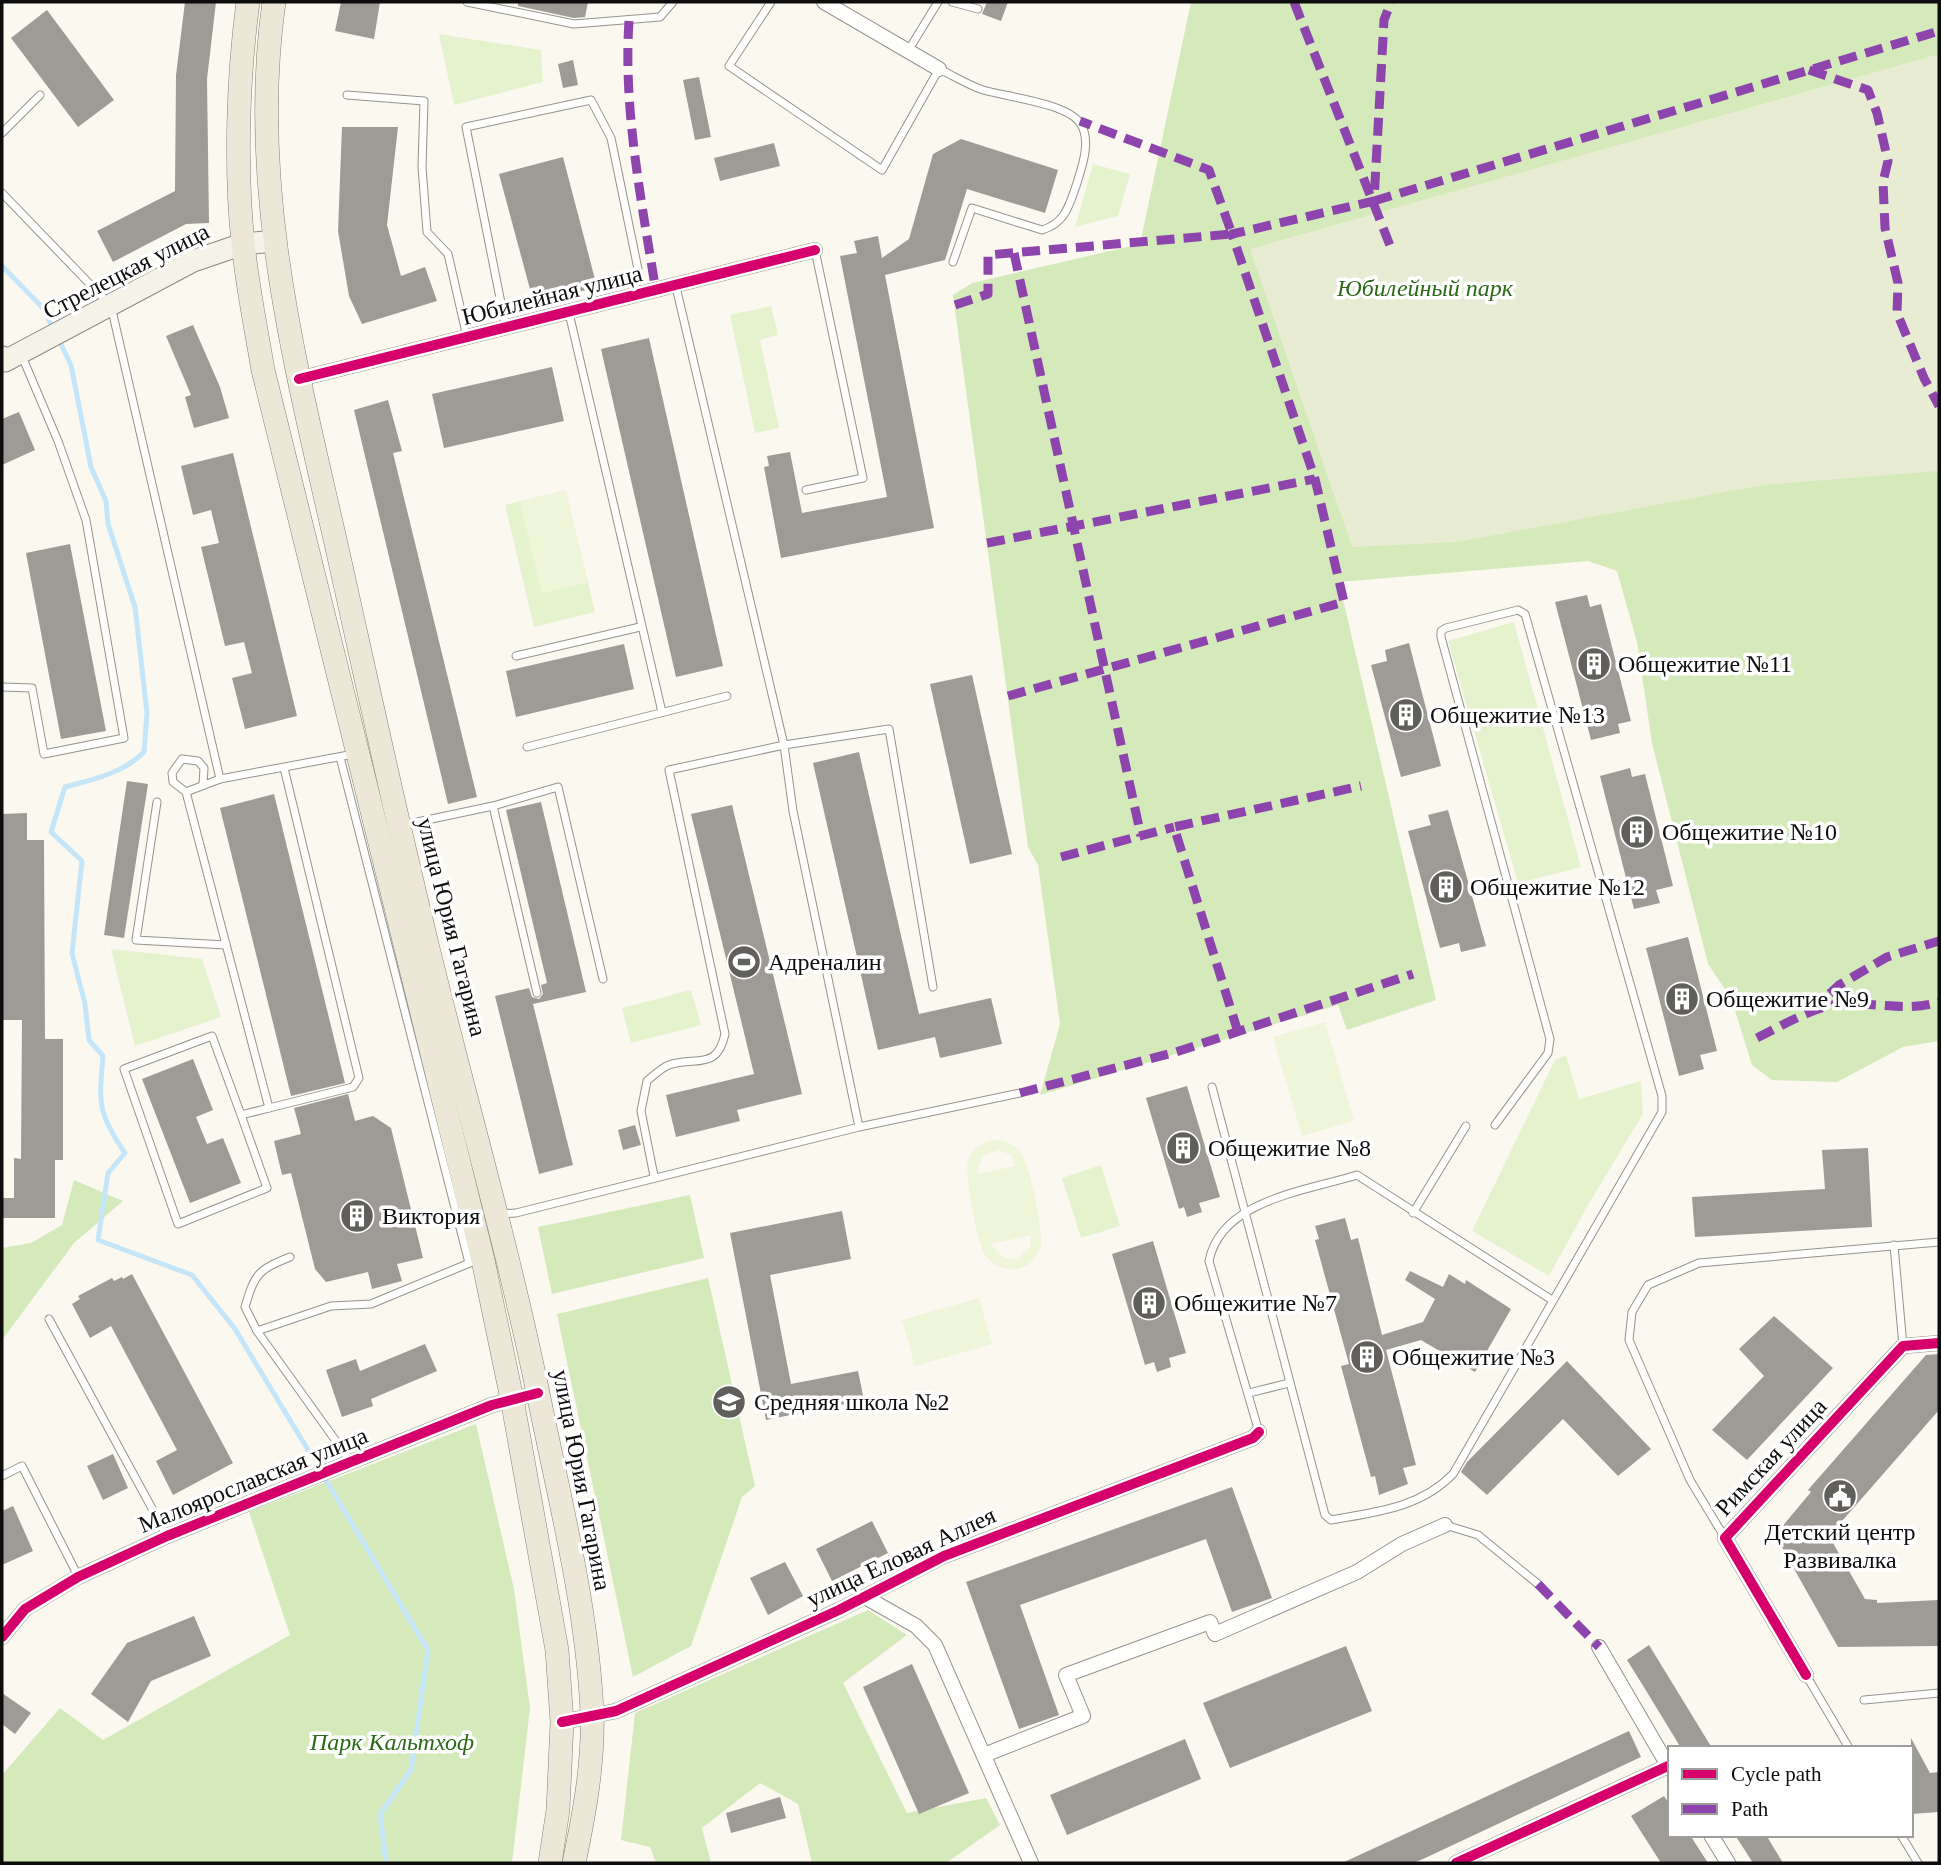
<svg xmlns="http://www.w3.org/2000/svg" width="1941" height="1865" font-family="Georgia,serif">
  <rect width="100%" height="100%" fill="#fbf8f0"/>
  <g fill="#e4f2ce">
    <polygon points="439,34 541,50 543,82 454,105"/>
    <polygon points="1093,164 1130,174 1118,216 1075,227"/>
    <polygon points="771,306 778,335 760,340 779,428 755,433 730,315"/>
    <polygon points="520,501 542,593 588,582 595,612 534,627 505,505"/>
    <polygon points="1514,622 1581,867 1518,883 1448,641"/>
    <polygon points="111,949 202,959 221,1017 135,1046"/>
    <polygon points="691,990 701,1025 631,1043 622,1008"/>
    <polygon points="1566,1055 1579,1099 1641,1081 1643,1114 1588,1205 1549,1276 1472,1231 1555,1060"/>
    <polygon points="1101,1165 1120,1226 1081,1238 1062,1178"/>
  </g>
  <g fill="#d4eabb">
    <polygon points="1191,2 1939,2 1939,1041 1903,1047 1837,1082 1772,1080 1752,1065 1731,998 1708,964 1652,743 1637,642 1617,571 1588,561 1339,582 1436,1000 1347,1030 1338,1005 1040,1095 1060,1024 1038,865 1028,847 953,295 972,283 1140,244"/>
    <polygon points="74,1180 123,1201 74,1243 2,1340 2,1248 31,1243 62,1225"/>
    <polygon points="690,1195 704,1258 552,1294 538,1227"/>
    <polygon points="708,1278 755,1486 742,1497 691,1646 633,1677 557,1314"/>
    <polygon points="476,1424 514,1589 530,1708 512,1863 2,1863 2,1775 60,1708 103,1740 290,1635 249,1512"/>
    <polygon points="868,1610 907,1635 843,1683 907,1813 986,1798 1000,1825 946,1863 812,1863 798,1804 760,1783 702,1828 711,1863 656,1863 650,1847 621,1840 635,1713"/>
  </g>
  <polygon fill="#e7ecd3" points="1939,54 1939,471 1763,485 1458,542 1352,547 1250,249"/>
  <g fill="#eef5d8" fill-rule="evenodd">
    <polygon points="566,490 588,582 542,593 520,501"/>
    <polygon points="1325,1022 1354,1121 1302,1136 1273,1037"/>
    <path d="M991 1140C1002 1140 1012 1142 1020 1151 1029 1161 1043 1229 1041 1243 1040 1256 1030 1266 1017 1269 1005 1271 992 1265 985 1255 977 1242 964 1174 968 1161 972 1149 980 1144 991 1140ZM999 1150 1011 1155 1016 1166 977 1174 982 1156ZM1031 1235 1030 1247 1017 1259 1004 1258 991 1244Z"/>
    <polygon points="979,1298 992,1344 915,1366 902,1320"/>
  </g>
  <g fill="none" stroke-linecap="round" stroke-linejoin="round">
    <g stroke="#c4e6f8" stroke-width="5">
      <polyline points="2,266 42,307 54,330"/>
      <path d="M58 338 71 365 91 467 106 501 108 524 135 607 147 713 144 752C122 774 94 779 65 787L51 832 82 861 72 953 85 1004 89 1040 103 1056C99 1104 97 1112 125 1153L108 1173 98 1240 192 1275 235 1329 308 1450"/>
      <polyline points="324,1477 428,1650 411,1770 380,1814 386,1863"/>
    </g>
  </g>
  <g fill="#9e9a96">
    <polygon points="185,2 216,2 207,79 209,223 186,224 113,262 97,231 175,191 176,75"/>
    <polygon points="341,2 380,2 374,39 335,31"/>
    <polygon points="518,2 588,2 585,17 574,18 518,6"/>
    <polygon points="987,2 1008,2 1001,21 982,14"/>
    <polygon points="47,10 114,100 78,127 11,38"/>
    <polygon points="573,60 578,85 563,88 558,64"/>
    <polygon points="699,77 711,137 695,140 683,80"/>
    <polygon points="342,127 398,127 387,225 401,276 425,267 437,301 362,324 349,296 338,231"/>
    <polygon points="961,139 1058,170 1045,213 967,189 945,260 885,275 934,528 781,558 764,467 769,466 767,456 790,452 802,513 887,497 840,256 857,253 854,241 878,236 882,258 909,239 933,154"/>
    <polygon points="774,143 780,166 720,181 714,158"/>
    <polygon points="563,157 597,287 534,304 499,174"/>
    <polygon points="193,325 220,387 229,418 194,428 185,397 191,395 166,336"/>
    <polygon points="649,338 723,666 676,677 601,349"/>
    <polygon points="552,367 564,421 444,448 432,394"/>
    <polygon points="388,400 402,451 393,453 477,797 448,804 354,410"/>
    <polygon points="19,412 35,450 2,465 2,419"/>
    <polygon points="233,453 297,716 245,729 232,678 252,673 244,642 225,646 201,547 219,543 211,510 193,515 181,466"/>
    <polygon points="70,544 106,731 61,739 26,553"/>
    <polygon points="1587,595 1590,607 1601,604 1631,721 1618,724 1620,733 1591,740 1555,602"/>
    <polygon points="1409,643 1441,766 1401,777 1371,665 1387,661 1385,650"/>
    <polygon points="624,644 634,689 516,717 506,671"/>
    <polygon points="972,675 1012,854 970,864 930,684"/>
    <polygon points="859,752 919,1014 991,998 1002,1044 940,1058 935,1037 878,1050 813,763"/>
    <polygon points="1630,768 1632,777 1645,774 1673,886 1656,890 1660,903 1634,909 1600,776"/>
    <polygon points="127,781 148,784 124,938 104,935"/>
    <polygon points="274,794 345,1083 291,1096 220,808"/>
    <polygon points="541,802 586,992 533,1004 573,1165 539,1174 495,996 529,988 532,997 539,999 543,994 541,985 547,983 506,810"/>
    <polygon points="732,805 802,1094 737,1110 740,1121 676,1137 666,1095 754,1074 691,814"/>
    <polygon points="1448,810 1486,946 1461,952 1459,943 1440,948 1408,831 1431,825 1428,815"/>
    <polygon points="27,813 27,840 44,840 45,1039 63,1039 63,1160 55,1160 55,1218 2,1218 2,1198 14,1198 14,1158 21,1159 22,1020 2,1020 2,814"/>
    <polygon points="1688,937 1717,1051 1700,1055 1704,1069 1679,1076 1646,948"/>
    <polygon points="193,1059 213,1110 196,1117 207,1144 223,1138 241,1183 190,1203 142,1079"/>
    <polygon points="1187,1086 1220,1197 1199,1203 1202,1212 1187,1217 1184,1207 1179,1209 1146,1098"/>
    <polygon points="348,1094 355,1121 373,1116 391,1128 423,1258 397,1264 402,1281 372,1289 368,1272 326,1282 315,1269 291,1173 282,1175 274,1141 301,1134 294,1108"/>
    <polygon points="635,1125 641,1145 623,1150 618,1130"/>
    <polygon points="1868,1148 1872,1227 1695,1237 1692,1197 1825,1189 1822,1150"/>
    <polygon points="842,1211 851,1259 770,1275 791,1384 858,1371 864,1400 766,1420 730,1233"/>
    <polygon points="1345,1218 1351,1240 1358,1238 1382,1335 1423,1322 1435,1299 1405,1280 1410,1271 1443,1287 1449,1274 1465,1284 1466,1280 1511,1309 1475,1372 1421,1340 1386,1350 1416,1465 1403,1468 1408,1484 1379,1495 1375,1476 1371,1477 1341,1366 1349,1364 1315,1240 1319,1239 1315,1226"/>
    <polygon points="1153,1241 1186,1353 1169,1358 1171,1367 1157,1372 1154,1362 1145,1365 1112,1254"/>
    <polygon points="132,1274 233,1463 173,1495 156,1461 177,1450 111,1326 90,1338 72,1304 80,1299 78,1296 112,1278 114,1281 122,1277 123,1279"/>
    <polygon points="1774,1316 1833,1368 1747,1460 1712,1430 1764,1376 1739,1349"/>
    <polygon points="425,1344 437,1371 371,1399 373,1406 342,1417 326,1370 356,1359 360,1371"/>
    <polygon points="1939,1354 1939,1410 1829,1536 1865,1599 1877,1600 1877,1603 1939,1600 1939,1646 1838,1647 1775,1535 1811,1492 1808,1490 1926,1355"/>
    <polygon points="1567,1361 1651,1449 1618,1476 1563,1419 1487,1495 1461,1472 1467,1462"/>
    <polygon points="113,1454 128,1488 103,1500 87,1466"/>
    <polygon points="1232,1487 1272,1598 1232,1612 1206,1539 1020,1605 1059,1715 1019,1729 966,1582"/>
    <polygon points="13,1506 33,1551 2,1565 2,1511"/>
    <polygon points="872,1521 888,1553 832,1581 816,1549"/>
    <polygon points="785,1562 803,1596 768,1615 750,1578"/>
    <polygon points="194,1616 211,1656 151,1681 128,1722 91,1694 127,1643"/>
    <polygon points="1649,1645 1712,1748 1681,1748 1642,1684 1627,1660"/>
    <polygon points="1346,1646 1372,1711 1230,1768 1203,1703"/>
    <polygon points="912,1664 969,1793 919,1814 863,1687"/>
    <polygon points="2,1693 31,1713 15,1734 2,1724"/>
    <polygon points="1629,1731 1641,1757 1423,1859 1413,1863 1342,1863"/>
    <polygon points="1911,1738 1930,1773 1939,1772 1939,1812 1911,1814"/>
    <polygon points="1185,1739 1201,1779 1067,1835 1050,1795"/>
    <polygon points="1664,1796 1670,1805 1670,1835 1690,1835 1708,1863 1661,1863 1631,1816"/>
    <polygon points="780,1797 786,1818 731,1833 726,1813"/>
    <polygon points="1735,1835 1766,1835 1783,1863 1753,1863"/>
  </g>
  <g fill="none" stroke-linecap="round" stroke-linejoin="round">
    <g stroke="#94938f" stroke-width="9">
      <g id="lane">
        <polyline points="467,2 574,24 660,17 673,2"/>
        <path d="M771 2 729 66 882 170 939 69C954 76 968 85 983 90 1007 97 1066 103 1080 123 1092 140 1082 167 1076 186 1069 206 1065 223 1042 230L972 208 953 262"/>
        <polyline points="952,2 978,9"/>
        <polyline points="908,51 938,2"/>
        <polyline points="347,95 424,101 422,167 427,232 448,254 467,337"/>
        <polyline points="2,133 40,95"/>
        <polyline points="2,193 111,306 220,779"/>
        <polyline points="569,313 662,712"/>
        <polyline points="506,328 466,127 591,100 611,138 638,269 634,296"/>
        <polyline points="806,490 863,478 815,250"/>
        <polyline points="516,656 640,627"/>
        <polyline points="2,687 32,688 44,754 124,738 86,520 58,441 21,354"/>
        <polyline points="527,747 727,696"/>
        <polyline points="340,757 469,1263"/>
        <polyline points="284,768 359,1078 353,1087 269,1108 186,792 220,779 354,754"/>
        <polyline points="186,792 173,782 172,773 182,759 198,761 204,768 203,785"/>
        <polyline points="157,802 136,940 226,945"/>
        <polyline points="493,806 558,787 603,979"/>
        <polyline points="403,825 493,806 537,993"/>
        <path d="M1212 1087 1325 1515 1331 1520C1376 1512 1420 1508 1453 1474L1662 1112V1096L1525 614 1518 610 1446 628 1441 631V637L1550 1039 1548 1053 1495 1125"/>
        <polyline points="241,1115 212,1036 124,1069 178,1224 267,1188 241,1115 269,1108"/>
        <polyline points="859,1127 1020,1093"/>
        <path d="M654 1176 641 1111 647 1081C653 1076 661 1068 669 1065 696 1056 717 1071 725 1034L669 770 784 745 676 287"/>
        <polyline points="1413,1213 1466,1126"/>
        <polyline points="499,1214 516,1213 859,1127 793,811 784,745 889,729 933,987"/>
        <polyline points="1894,1245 1903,1346"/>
        <path d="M290 1257C258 1270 255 1273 245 1307L257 1331 331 1306 371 1304 472 1262"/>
        <polyline points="49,1319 167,1536"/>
        <polyline points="257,1331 351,1462"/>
        <polyline points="1249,1393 1289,1383"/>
        <path d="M1259 1432 1209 1261C1221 1200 1306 1191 1357 1175L1552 1300"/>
        <polyline points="2,1476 22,1466 78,1576"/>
        <polyline points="1445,1525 1478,1535 1538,1584"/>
        <polyline points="1725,1538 1690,1480 1629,1340 1632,1312 1648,1285 1699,1263 1939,1242"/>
        <polyline points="1806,1675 1849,1748"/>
        <polyline points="1864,1700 1939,1693"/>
        <polyline points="1901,1835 1918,1863"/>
      </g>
    </g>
    <g stroke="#94938f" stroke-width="16">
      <g id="street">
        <polyline points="824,2 939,69"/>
        <polyline points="299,379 815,250"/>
        <polyline points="865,1597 916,1626 935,1645 1031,1863"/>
        <polyline points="2,1637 25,1609 78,1577 167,1536 492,1405 538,1393"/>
        <polyline points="1599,1647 1670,1769"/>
        <polyline points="1806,1675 1725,1538 1903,1346 1939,1343"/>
        <polyline points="562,1722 616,1711 839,1610 944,1556 1253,1438 1259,1432"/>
        <polyline points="984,1755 1083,1716 1066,1675 1210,1622 1215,1634 1357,1572 1402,1544 1445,1525"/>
        <polyline points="1711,1835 1728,1863"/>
        <polyline points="1456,1863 1668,1766"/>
      </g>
    </g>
    <g stroke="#8b8986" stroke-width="23">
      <polyline id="secondary" points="2,357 5,361 193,261 243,244 274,241"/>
    </g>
    <g stroke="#81807c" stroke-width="24">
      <g id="primary">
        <path d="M248 2C238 76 235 168 243 243 247 285 256 328 263 370L483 1260 512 1399 557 1650 562 1722 558 1810 550 1863"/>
        <path d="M274 2C247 191 298 374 339 557 368 687 396 818 428 948 464 1096 507 1243 538 1393 559 1498 587 1604 592 1712 594 1762 584 1815 574 1863"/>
      </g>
    </g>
    <use href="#lane" stroke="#fefefd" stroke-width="7"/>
    <use href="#street" stroke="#fefefd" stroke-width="14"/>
    <use href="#secondary" stroke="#f5f3e8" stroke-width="21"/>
    <use href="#primary" stroke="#ede7d7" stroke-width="23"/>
    <g stroke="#8e44ad" stroke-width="9" stroke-dasharray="18 9" stroke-linecap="butt">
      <polyline points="1294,2 1393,253"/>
      <path d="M629 21C623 111 642 203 656 292"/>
      <polyline points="1809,70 1868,90 1877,113 1888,161 1883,182 1885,228 1898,283 1897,313 1924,378 1939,406"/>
      <polyline points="1374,201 1939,31"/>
      <polyline points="1014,253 1141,836"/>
      <polyline points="955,305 988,294 988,255 1232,234 1209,170 1080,121"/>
      <polyline points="987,543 1315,479"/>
      <polyline points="1008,696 1344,602 1315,479 1232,234 1374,201 1384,20 1391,2"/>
      <polyline points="1061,857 1174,827"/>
      <polyline points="1810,1012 1839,985 1887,957 1939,941"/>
      <polyline points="1238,1032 1174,827 1361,786"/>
      <path d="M1757 1038C1781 1026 1817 1005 1842 1004 1875 1002 1907 1012 1939 1002"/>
      <polyline points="1020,1093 1176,1052 1413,974"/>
      <polyline points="1538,1584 1599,1647"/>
    </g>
    <g stroke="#fff" stroke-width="15">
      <g id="cycleway">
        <polyline points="299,379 815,250"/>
        <polyline points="2,1637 25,1609 78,1577 167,1536 492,1405 538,1393"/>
        <polyline points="1806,1675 1725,1538 1903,1346 1939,1343"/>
        <polyline points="562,1722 616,1711 839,1610 944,1556 1253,1438 1259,1432"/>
        <polyline points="1456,1863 1668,1766"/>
      </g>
    </g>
    <use href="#cycleway" stroke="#d6006c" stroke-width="10"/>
  </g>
  <defs>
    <g id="building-disc" transform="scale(1.75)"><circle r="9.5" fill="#605f5c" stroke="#fff"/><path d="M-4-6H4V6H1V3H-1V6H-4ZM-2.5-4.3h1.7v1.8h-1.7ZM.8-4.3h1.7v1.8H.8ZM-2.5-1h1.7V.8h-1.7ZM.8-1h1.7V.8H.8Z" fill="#fff"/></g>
    <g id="stadium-disc" transform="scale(1.75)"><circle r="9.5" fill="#605f5c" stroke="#fff"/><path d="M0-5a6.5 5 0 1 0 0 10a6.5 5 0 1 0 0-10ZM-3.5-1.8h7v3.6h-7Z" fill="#fff"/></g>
    <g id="school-disc" transform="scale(1.75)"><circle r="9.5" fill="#605f5c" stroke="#fff"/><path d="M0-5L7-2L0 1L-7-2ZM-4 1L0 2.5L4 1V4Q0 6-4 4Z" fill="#fff"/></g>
    <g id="civic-disc" transform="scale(1.75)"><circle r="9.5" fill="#605f5c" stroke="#fff"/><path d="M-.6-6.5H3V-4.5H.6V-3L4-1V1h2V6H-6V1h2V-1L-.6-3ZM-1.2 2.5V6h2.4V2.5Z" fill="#fff"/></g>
  </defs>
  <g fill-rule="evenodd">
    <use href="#building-disc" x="1594" y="664"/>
    <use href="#building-disc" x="1406" y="715"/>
    <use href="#building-disc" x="1637" y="832"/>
    <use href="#building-disc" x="1446" y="887"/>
    <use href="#stadium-disc" x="744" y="962"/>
    <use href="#building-disc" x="1682" y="999"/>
    <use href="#building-disc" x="1183" y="1148"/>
    <use href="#building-disc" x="357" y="1216"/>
    <use href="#building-disc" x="1149" y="1303"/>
    <use href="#building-disc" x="1367" y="1357"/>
    <use href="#school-disc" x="729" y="1402"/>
    <use href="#civic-disc" x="1840" y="1496"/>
  </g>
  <g text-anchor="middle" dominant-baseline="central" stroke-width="7" stroke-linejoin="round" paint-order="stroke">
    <g font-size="24" fill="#0d0d0d" stroke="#fff">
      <text transform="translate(126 271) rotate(-27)">Стрелецкая улица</text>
      <text transform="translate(552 295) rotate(-14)">Юбилейная улица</text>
      <text transform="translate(452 927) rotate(76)">улица Юрия Гагарина</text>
      <text transform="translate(1771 1457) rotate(-47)">Римская улица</text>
      <text transform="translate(253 1480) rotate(-22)">Малоярославская улица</text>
      <text transform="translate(582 1480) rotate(79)">улица Юрия Гагарина</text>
      <text transform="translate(901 1557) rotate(-25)">улица Еловая Аллея</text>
    </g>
    <g font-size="24" font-style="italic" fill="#2a6a17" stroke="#fff">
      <text x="1425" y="288">Юбилейный парк</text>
      <text x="392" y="1742">Парк Кальтхоф</text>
    </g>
    <g font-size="24" fill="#0d0d0d" stroke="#fff" text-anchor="start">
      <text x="1618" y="664">Общежитие №11</text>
      <text x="1430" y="715">Общежитие №13</text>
      <text x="1662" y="832">Общежитие №10</text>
      <text x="1470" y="887">Общежитие №12</text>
      <text x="768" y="962">Адреналин</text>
      <text x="1706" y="999">Общежитие №9</text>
      <text x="1208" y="1148">Общежитие №8</text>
      <text x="382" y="1216">Виктория</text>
      <text x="1174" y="1303">Общежитие №7</text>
      <text x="1392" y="1357">Общежитие №3</text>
      <text x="754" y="1402">Средняя школа №2</text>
      <text x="1840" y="1532" text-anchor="middle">Детский центр<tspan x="1840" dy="28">Развивалка</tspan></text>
    </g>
  </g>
  <rect width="1941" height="1865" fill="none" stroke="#0d0d0d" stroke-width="7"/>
  <rect x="1668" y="1746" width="245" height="91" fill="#ffffff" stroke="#9e9e9e" stroke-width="2"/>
  <rect x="1682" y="1769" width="35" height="10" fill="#d6006c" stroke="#9e9e9e" stroke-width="2"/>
  <text x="1731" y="1781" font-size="21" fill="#0d0d0d">Cycle path</text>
  <rect x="1682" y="1804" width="35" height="10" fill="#8e44ad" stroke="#9e9e9e" stroke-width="2"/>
  <text x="1731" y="1816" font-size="21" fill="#0d0d0d">Path</text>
</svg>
